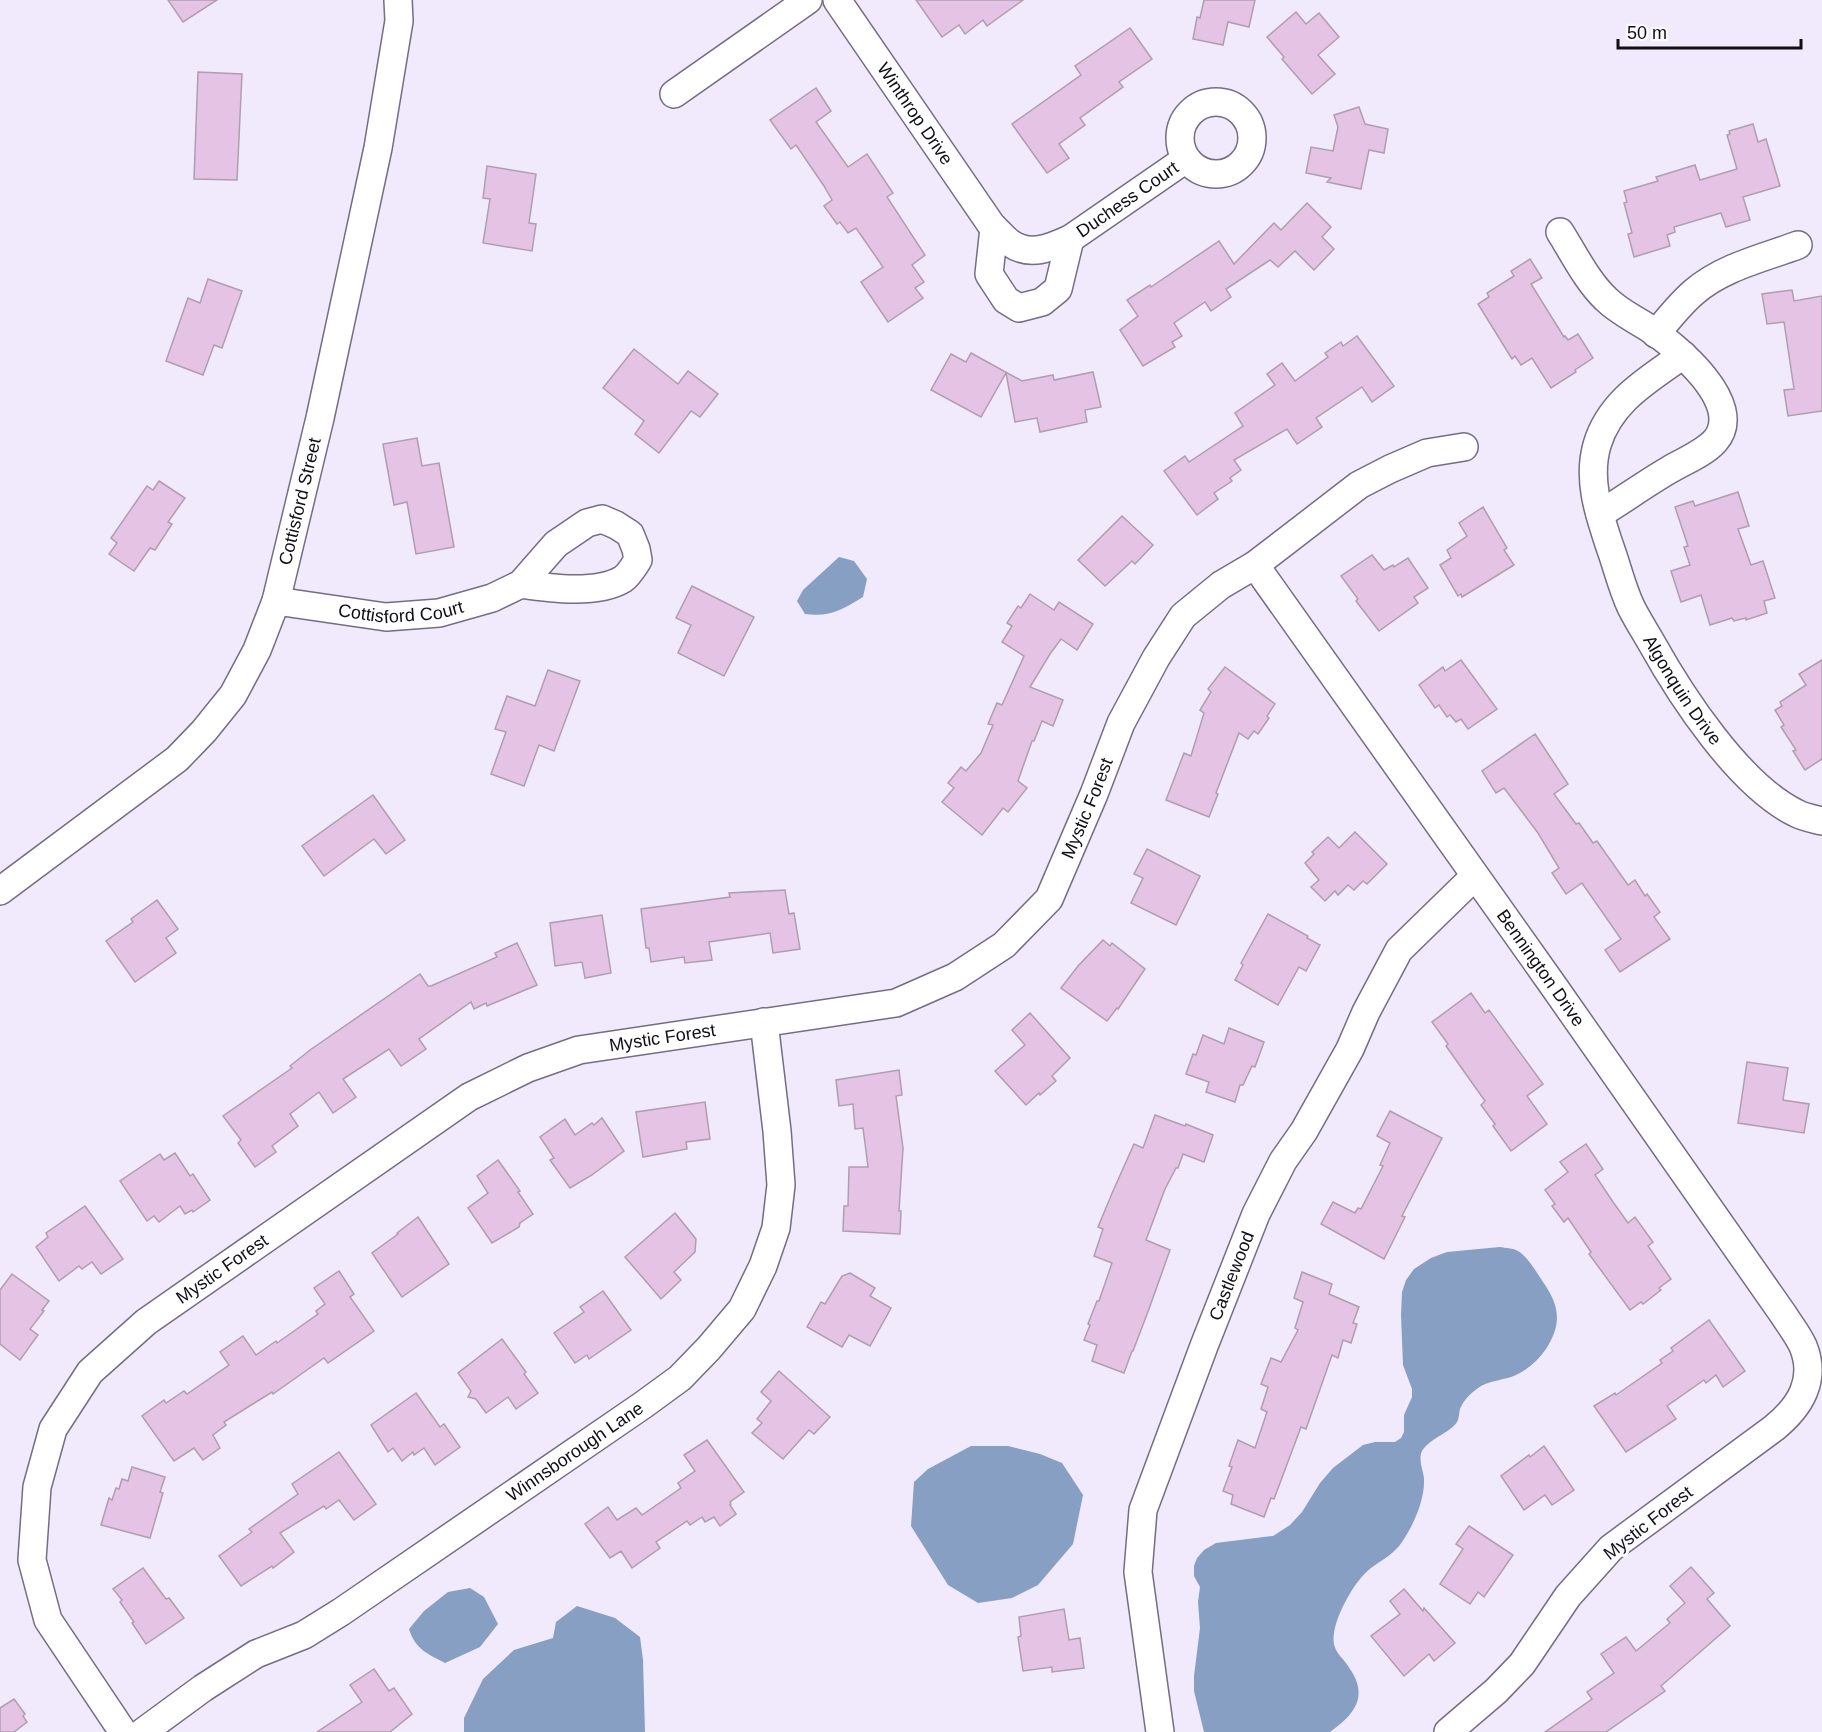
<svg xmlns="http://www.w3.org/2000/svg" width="1822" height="1732" font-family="Arial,sans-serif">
  <rect width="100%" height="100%" fill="#f1e9fc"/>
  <g fill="#869fc2">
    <path d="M839 557 854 561 867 579 863 597C841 610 831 617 805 614L797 601 803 590Z"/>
    <path d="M1500 1247C1505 1248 1513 1248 1518 1251 1526 1255 1538 1274 1543 1282 1560 1306 1562 1324 1546 1349 1538 1360 1529 1369 1516 1375 1505 1380 1492 1380 1481 1386 1472 1392 1464 1399 1460 1409 1459 1413 1459 1419 1457 1422 1450 1433 1430 1438 1422 1451 1418 1459 1423 1470 1424 1478 1425 1500 1414 1524 1402 1542 1395 1553 1382 1560 1371 1568 1355 1580 1337 1613 1334 1633 1331 1652 1342 1655 1350 1669 1369 1697 1354 1715 1330 1732H1204L1194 1691V1676L1200 1628 1198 1602 1200 1587 1194 1576V1566L1197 1558 1204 1550 1216 1543 1273 1536 1290 1525 1302 1512 1320 1483 1333 1468 1363 1445 1375 1442H1395L1401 1438 1404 1432V1415L1412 1397V1389L1403 1365 1401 1315 1402 1292 1406 1280 1414 1269 1431 1258 1447 1252Z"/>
    <polygon points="971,1446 1008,1446 1040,1454 1062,1463 1083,1495 1073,1544 1038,1585 1012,1598 978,1603 948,1585 911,1526 914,1482 928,1469"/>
    <path d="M470 1588 484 1597 498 1624 480 1647 445 1663C428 1654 415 1649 409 1629L424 1611 448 1592Z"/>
    <polygon points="577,1606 615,1618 640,1637 643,1660 645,1732 464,1732 464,1718 483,1679 514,1650 553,1638 556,1622"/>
  </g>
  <g fill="#e5c3e4" stroke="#b09eb0" stroke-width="1.5">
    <polygon points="168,0 217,0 183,22"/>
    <polygon points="916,0 1023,0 987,26 983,20 965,34 959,25 942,37"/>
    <polygon points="1204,0 1255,0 1249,27 1228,22 1223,45 1193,39 1197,17 1200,18"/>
    <polygon points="1296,12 1306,24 1319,13 1339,37 1318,55 1335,74 1312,94 1282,59 1284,57 1267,37"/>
    <polygon points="1130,28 1152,59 1119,82 1123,87 1080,118 1085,125 1059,144 1069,158 1047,173 1012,124 1081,75 1075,66"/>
    <polygon points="198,72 242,74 237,180 194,179"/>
    <polygon points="816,88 831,111 816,122 848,167 867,154 893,193 887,197 925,255 912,265 924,282 915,288 923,298 888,322 861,282 883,267 856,228 848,233 840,222 837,224 824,206 832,200 824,186 796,145 791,149 770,120"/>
    <polygon points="1359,107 1365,124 1388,129 1384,153 1369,150 1361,189 1327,182 1331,178 1306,173 1311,147 1333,151 1338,127 1334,115"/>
    <polygon points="1753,124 1758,142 1766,139 1780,186 1743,197 1750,220 1726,227 1721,213 1674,227 1675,232 1667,235 1670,246 1634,257 1628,234 1632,233 1624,203 1627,202 1624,191 1658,181 1656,177 1695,165 1700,180 1737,169 1727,135 1730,134 1729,131"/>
    <polygon points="487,166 536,174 529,223 536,224 532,251 483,243 490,199 483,198"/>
    <polygon points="1307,203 1331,227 1322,237 1334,249 1314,270 1295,251 1278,267 1270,260 1226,289 1231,297 1211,311 1205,302 1174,323 1182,336 1172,342 1175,347 1143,366 1120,330 1138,316 1127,300 1150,285 1151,287 1219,241 1234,264 1274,223 1281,230"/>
    <polygon points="1530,259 1542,278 1531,284 1564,337 1565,336 1568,340 1578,334 1593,358 1575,370 1576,372 1551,388 1532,358 1521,365 1515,356 1512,359 1478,304 1489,297 1487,293 1514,276 1511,271"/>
    <polygon points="208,279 242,291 222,348 214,345 203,375 166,361 188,298 200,303"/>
    <polygon points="1792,290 1794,301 1822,296 1822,411 1788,416 1784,390 1794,389 1784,322 1767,324 1762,294"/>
    <polygon points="1357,336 1394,386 1372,402 1362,387 1316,418 1322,427 1297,444 1287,429 1234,460 1241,470 1230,478 1232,481 1214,493 1218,499 1197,515 1164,471 1185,456 1189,462 1243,426 1235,413 1275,385 1267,374 1282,363 1295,381 1328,357 1325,353 1341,342 1343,346"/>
    <polygon points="634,349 678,384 688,371 718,394 700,417 691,411 659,453 635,434 644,421 603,388"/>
    <polygon points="971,353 1022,381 1053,375 1054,380 1093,372 1101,407 1085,410 1087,422 1040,432 1037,418 1015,422 1006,373 981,417 931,390 951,354 966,362"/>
    <polygon points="417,438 422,466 439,463 454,547 416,554 407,502 394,505 383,444"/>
    <polygon points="159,481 185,498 168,522 172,524 155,550 150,548 134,571 109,554 117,543 111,538 147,486 153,490"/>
    <polygon points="1738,492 1749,526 1738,529 1751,565 1763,561 1775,598 1764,601 1767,613 1746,620 1746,618 1734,621 1732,618 1710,625 1701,595 1681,602 1671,571 1690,565 1684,547 1688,546 1675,507 1693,501 1695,506"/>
    <polygon points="1483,507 1507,548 1504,550 1514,565 1462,597 1461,594 1458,596 1440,565 1451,558 1447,550 1467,536 1459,523"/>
    <polygon points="1122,516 1153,545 1135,564 1132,561 1105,586 1078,560"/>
    <polygon points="1372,555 1384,570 1393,565 1394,567 1408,558 1428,588 1414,597 1418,603 1379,631 1356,601 1358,599 1341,576"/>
    <polygon points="692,586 754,617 724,676 678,653 691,625 676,618"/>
    <polygon points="1030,594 1054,610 1059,602 1093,624 1077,650 1061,639 1050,654 1030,687 1063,700 1053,726 1042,721 1034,741 1032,741 1018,781 1027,788 1008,812 1003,808 982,835 942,802 954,788 948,783 961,767 966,771 981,753 993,725 988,724 997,703 1002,705 1024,656 1002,642 1012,626 1007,623 1018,606 1021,608"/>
    <polygon points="1461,660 1497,709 1468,729 1461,719 1456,722 1450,715 1447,717 1439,705 1435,708 1419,685 1443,667 1445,671"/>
    <polygon points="1822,660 1822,759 1805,770 1793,751 1796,750 1781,727 1784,725 1775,710 1782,706 1780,702 1806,685 1799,674"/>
    <polygon points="1225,667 1275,704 1267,716 1269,718 1258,734 1254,731 1248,739 1239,733 1216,793 1218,794 1209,817 1166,800 1184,753 1191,756 1204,713 1200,710 1211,692 1208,689"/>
    <polygon points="548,670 580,681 554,751 539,745 524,786 491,774 506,732 495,729 507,696 535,706"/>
    <polygon points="1535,734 1568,784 1554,794 1576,824 1579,823 1593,843 1597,841 1628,885 1635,880 1645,896 1647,894 1660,912 1654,917 1670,939 1620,972 1605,950 1621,939 1582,883 1566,894 1552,873 1559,868 1538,833 1504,788 1496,793 1482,771"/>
    <polygon points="373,795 405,840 386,854 374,839 324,876 302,846"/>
    <polygon points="1355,832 1387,864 1367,884 1363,881 1354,890 1348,885 1338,895 1335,891 1325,901 1311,887 1319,880 1305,863 1314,854 1312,852 1328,837 1339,848"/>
    <polygon points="1147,849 1200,876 1176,925 1131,903 1143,878 1134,874"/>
    <polygon points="785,890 789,914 794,913 800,949 773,953 770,933 709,942 712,960 685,963 684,957 651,962 649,948 646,948 641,909 730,897 729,893"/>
    <polygon points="157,900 178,929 166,938 176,953 135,982 106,941 133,922 131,919"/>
    <polygon points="1268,914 1308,936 1307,938 1320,945 1306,971 1299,967 1278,1005 1235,980 1243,965 1241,963"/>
    <polygon points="602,915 611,973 585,978 582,962 555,966 550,923"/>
    <polygon points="1103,940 1110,946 1112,943 1145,969 1118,1009 1117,1008 1107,1021 1061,988 1078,966"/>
    <polygon points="517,943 537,985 487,1006 486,1003 474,1009 471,1002 419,1039 426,1049 401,1066 389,1049 343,1079 356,1097 333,1113 319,1092 290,1114 298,1126 272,1146 276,1152 255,1167 238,1143 241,1140 223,1116 292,1068 290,1066 310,1050 420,974 428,986 431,986 497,957 495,953"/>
    <polygon points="1471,993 1485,1013 1489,1010 1543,1084 1527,1096 1547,1124 1511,1151 1493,1126 1495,1124 1481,1105 1485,1101 1446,1046 1448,1044 1432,1022"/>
    <polygon points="1030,1013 1070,1058 1052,1076 1056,1081 1040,1095 1039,1093 1026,1105 995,1071 1025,1045 1012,1030"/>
    <polygon points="1229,1028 1264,1042 1255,1067 1252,1066 1243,1085 1240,1085 1235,1102 1206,1092 1209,1082 1186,1074 1193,1054 1196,1055 1203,1035 1224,1044"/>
    <polygon points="1747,1062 1788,1068 1783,1100 1809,1104 1804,1133 1738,1123"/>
    <polygon points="899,1070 902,1095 896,1096 903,1148 899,1211 901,1211 900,1234 843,1231 844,1206 848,1206 849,1167 868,1167 863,1128 855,1129 853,1104 839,1106 836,1080"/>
    <polygon points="705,1102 710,1139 686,1142 687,1149 643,1157 636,1112"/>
    <polygon points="1390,1111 1442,1138 1402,1216 1405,1217 1384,1259 1321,1224 1333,1202 1355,1213 1358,1208 1361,1209 1383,1166 1380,1165 1390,1143 1377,1136"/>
    <polygon points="1155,1115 1185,1126 1186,1124 1213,1135 1204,1162 1183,1154 1178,1168 1176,1168 1165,1189 1146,1240 1170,1250 1149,1309 1133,1351 1132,1351 1124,1373 1092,1361 1097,1345 1084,1340 1090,1325 1088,1324 1097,1301 1099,1301 1112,1263 1094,1256 1103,1229 1098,1227 1113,1191 1134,1144 1143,1148"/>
    <polygon points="602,1118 624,1151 592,1175 570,1188 550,1160 554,1158 540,1137 565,1119 575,1135 592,1123 594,1125"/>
    <polygon points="1586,1144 1603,1169 1595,1175 1613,1202 1628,1223 1635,1217 1653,1242 1648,1246 1671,1279 1659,1288 1661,1290 1643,1304 1641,1302 1630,1310 1589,1254 1591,1252 1568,1218 1564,1222 1552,1206 1555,1204 1545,1190 1568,1172 1560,1162"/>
    <polygon points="175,1153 190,1176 193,1174 210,1200 193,1212 192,1210 185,1214 180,1206 159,1222 154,1216 147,1221 120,1181 160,1154 164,1160"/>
    <polygon points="498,1160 520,1191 518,1192 533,1214 520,1223 519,1227 492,1243 468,1208 488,1193 477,1176"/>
    <polygon points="85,1206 123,1259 101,1274 92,1262 82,1269 79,1266 59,1281 36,1247 48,1237 46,1233"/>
    <polygon points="675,1213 696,1239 695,1252 674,1272 681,1280 661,1299 625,1257"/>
    <polygon points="418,1217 449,1264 402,1297 372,1253 398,1234 397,1233"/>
    <polygon points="339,1271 354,1294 350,1297 374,1331 328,1363 324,1358 273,1394 272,1392 224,1422 226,1425 213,1435 220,1448 203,1460 194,1448 174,1461 142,1416 164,1400 166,1403 184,1391 187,1394 229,1365 220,1352 243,1336 256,1355 276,1341 277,1343 318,1314 316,1311 325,1304 314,1288"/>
    <polygon points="1302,1272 1332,1284 1329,1294 1359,1307 1353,1323 1357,1324 1351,1343 1343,1340 1338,1358 1332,1355 1306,1429 1301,1427 1274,1499 1271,1498 1264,1517 1231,1504 1233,1495 1223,1491 1232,1467 1229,1466 1238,1440 1255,1448 1267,1412 1261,1409 1268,1387 1261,1384 1271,1358 1281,1362 1298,1330 1295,1328 1303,1302 1294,1298"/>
    <polygon points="850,1273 875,1288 870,1296 891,1308 870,1346 849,1335 842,1347 807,1327 821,1302 825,1304 842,1276"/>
    <polygon points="12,1274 49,1301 42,1310 44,1311 30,1329 38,1335 20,1360 0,1344 0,1290"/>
    <polygon points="603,1291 631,1330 589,1359 587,1355 575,1363 554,1333 584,1312 580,1307"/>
    <polygon points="1709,1320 1745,1371 1723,1387 1716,1375 1706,1383 1704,1380 1667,1406 1676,1419 1626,1452 1594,1406 1615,1393 1616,1395 1662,1363 1660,1360 1673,1351 1671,1348"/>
    <polygon points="502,1339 526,1372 524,1374 538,1393 516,1409 508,1397 486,1413 476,1399 468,1397 471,1391 458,1373"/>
    <polygon points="779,1371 830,1417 814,1434 809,1430 783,1459 752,1433 762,1423 757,1419 771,1401 761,1392"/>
    <polygon points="416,1393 440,1427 444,1424 460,1447 435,1465 424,1448 414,1455 413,1452 402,1461 393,1448 388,1452 371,1425"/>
    <polygon points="707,1440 744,1492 730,1502 731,1504 730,1505 736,1514 720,1526 714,1517 705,1522 702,1517 690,1525 687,1521 656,1542 660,1548 632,1568 621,1551 610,1558 585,1524 608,1507 617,1520 636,1508 642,1515 681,1488 678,1483 695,1471 684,1455"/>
    <polygon points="1544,1446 1574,1490 1552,1505 1545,1495 1524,1510 1501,1476 1529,1455 1530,1457"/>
    <polygon points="339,1452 376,1504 354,1520 339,1500 326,1509 324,1506 280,1533 294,1552 273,1568 272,1566 241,1586 219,1556 252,1532 249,1529 298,1494 292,1484"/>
    <polygon points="132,1467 165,1477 160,1492 163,1493 150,1538 101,1525 109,1498 112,1500 116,1488 119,1489 122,1479 128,1481"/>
    <polygon points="1469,1526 1513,1555 1484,1597 1478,1592 1470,1604 1440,1584 1463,1549 1456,1544"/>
    <polygon points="1691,1567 1714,1593 1707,1599 1730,1626 1661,1686 1665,1691 1606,1732 1545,1732 1592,1699 1587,1692 1614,1673 1601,1654 1626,1637 1636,1651 1670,1623 1667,1619 1685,1603 1670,1586"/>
    <polygon points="143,1568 166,1599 169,1598 184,1618 146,1644 132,1623 134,1622 120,1602 122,1600 113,1589"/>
    <polygon points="1404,1589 1423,1611 1424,1608 1455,1643 1434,1661 1429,1654 1404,1676 1371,1636 1400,1614 1390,1601"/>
    <polygon points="1064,1609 1069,1640 1080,1638 1084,1668 1052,1672 1052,1667 1023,1671 1018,1637 1021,1636 1019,1617"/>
    <polygon points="374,1669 389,1691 394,1688 412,1714 390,1732 317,1732 362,1702 350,1685"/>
    <polygon points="14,1699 25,1714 23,1716 27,1722 14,1732 0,1732 0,1708"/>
  </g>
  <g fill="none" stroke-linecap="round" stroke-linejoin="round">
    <g stroke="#756d81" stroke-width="30">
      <g id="minor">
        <path id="s1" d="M837 0 992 226C998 231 1003 238 1010 243 1030 257 1050 248 1070 239L1186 159"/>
        <polyline points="674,94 808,0"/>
        <circle cx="1216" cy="138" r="36"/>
        <polyline points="994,228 989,274 1006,300 1019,308 1042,302 1058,289 1070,239"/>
        <path d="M1560 232C1574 254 1587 281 1606 299 1618 311 1633 318 1647 327 1675 345 1747 404 1715 441 1703 454 1684 461 1669 470 1645 484 1623 500 1600 514"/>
        <path d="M1656 334C1668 319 1680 304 1694 292 1723 267 1763 258 1798 245"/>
        <path id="s2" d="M1683 355C1648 380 1610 401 1597 445 1587 480 1599 514 1610 547 1617 566 1622 588 1631 607 1637 619 1644 630 1651 642 1681 696 1739 785 1796 813 1803 817 1814 819 1822 821"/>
        <path id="s3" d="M1255 565 1550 981 1783 1314C1790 1325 1798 1335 1803 1346 1817 1380 1800 1407 1774 1428L1611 1548 1568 1596 1522 1664 1496 1691 1448 1732"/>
        <path id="s4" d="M276 601 386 617 439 613 492 598 521 584 556 544 587 523 602 519 616 525 630 534 636 549 638 560C634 566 629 575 623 579 597 595 549 588 521 584"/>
        <path id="s5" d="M0 891 177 759 204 731 233 695 257 650 276 601 320 418 378 148 399 21 398 0"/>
        <path id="s6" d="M123 1732 48 1620 32 1560 37 1487 53 1429 90 1372 146 1322 469 1097 528 1068 579 1050 896 1003 955 977 1004 945 1049 899 1094 794 1121 723 1156 658 1183 616 1221 585 1255 565 1359 485 1390 469 1427 453 1464 447"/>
        <path id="s7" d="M143 1732 203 1688 256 1654 304 1635 341 1612 643 1405 680 1378 709 1348 742 1309 763 1266 776 1228 781 1185 777 1131 764 1022"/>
        <path id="s8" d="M1160 1732 1138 1572 1143 1510 1204 1346 1256 1214 1283 1161 1304 1131 1350 1049 1366 1012 1399 950 1475 876"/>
      </g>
    </g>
    <use href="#minor" stroke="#fff" stroke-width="27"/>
  </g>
  <g text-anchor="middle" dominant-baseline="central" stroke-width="6" stroke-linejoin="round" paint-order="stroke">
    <g font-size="18" fill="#100d15" stroke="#fbfafe">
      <text stroke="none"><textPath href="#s1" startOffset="138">Winthrop Drive</textPath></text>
      <text stroke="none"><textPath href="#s1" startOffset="432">Duchess Court</textPath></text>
      <text stroke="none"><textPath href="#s5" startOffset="512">Cottisford Street</textPath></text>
      <text stroke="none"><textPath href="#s4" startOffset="126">Cottisford Court</textPath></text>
      <text stroke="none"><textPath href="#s2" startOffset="393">Algonquin Drive</textPath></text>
      <text stroke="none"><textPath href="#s6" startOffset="1593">Mystic Forest</textPath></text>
      <text stroke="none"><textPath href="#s3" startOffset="494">Bennington Drive</textPath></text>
      <text stroke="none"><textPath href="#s6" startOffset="1071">Mystic Forest</textPath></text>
      <text stroke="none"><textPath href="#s6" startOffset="566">Mystic Forest</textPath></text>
      <text stroke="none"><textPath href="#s8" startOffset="474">Castlewood</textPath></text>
      <text stroke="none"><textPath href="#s7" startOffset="516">Winnsborough Lane</textPath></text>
      <text transform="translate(1648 1523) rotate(-38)">Mystic Forest</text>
    </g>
  </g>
  <path d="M1618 39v9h183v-9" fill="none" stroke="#100d15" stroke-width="3"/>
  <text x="1627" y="39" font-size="18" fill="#100d15" stroke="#fbfafe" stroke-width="4.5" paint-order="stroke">50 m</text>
</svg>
